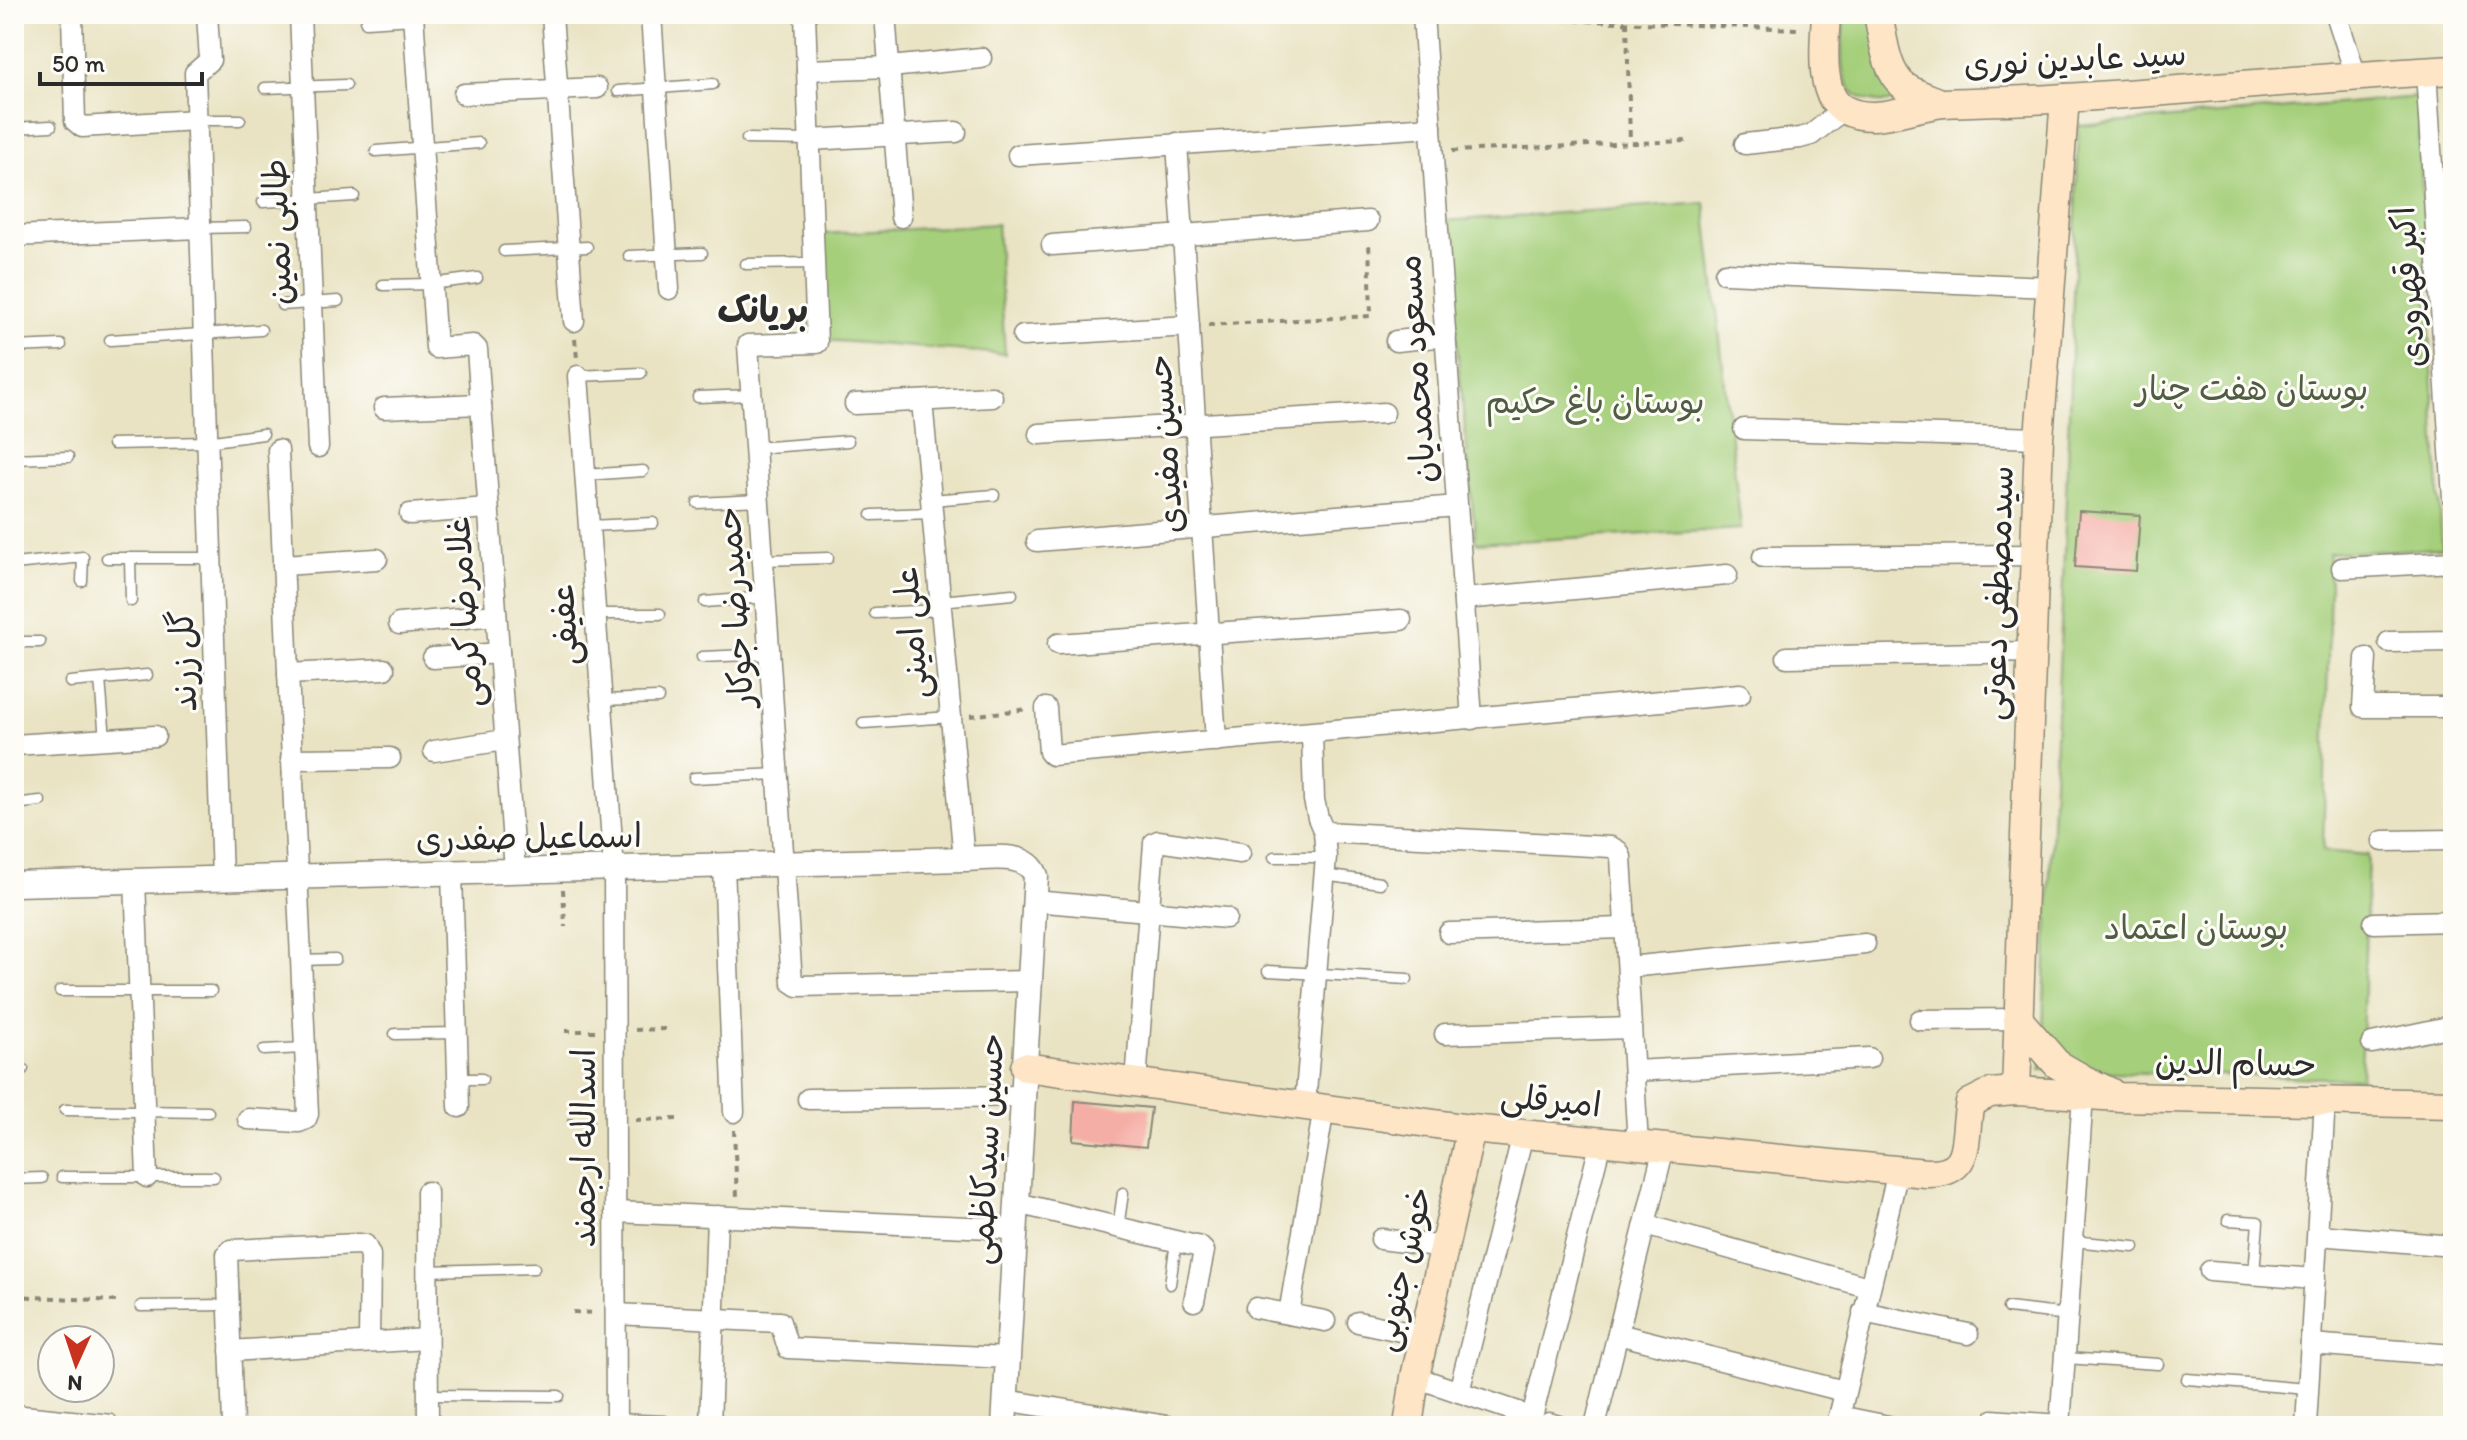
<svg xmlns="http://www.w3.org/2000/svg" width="2467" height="1440" font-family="Itim,'Playpen Sans Arabic',sans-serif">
  <rect width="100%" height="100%" fill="#fdfcf7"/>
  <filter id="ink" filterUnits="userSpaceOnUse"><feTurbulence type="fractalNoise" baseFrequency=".0125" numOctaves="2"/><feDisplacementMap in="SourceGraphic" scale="16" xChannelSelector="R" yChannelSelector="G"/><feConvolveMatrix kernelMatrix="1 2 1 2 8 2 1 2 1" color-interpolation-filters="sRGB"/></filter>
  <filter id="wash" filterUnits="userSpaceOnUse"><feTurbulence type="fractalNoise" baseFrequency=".006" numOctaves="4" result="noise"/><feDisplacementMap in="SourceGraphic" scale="32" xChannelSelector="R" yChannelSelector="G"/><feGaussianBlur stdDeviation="1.8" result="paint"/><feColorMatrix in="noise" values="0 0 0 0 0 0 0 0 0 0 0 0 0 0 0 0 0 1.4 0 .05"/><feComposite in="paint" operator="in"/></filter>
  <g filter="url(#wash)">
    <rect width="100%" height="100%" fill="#e9e3c3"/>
    <g fill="#a5cf7a" stroke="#687d52" stroke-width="2">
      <path d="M1845 14H1869L1910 100C1899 101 1888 103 1878 102 1831 99 1842 45 1845 14Z"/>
      <polygon points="2417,97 2442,548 2329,553 2330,582 2323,851 2368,855 2361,1079 2041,1070 2063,582 2079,126"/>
      <polygon points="1705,203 1741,529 1476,543 1445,221"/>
      <polygon points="997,224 1005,354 824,340 821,234"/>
    </g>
    <g id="blocks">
      <g fill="#f5aea6">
        <polygon points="2079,511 2140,515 2136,571 2075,567"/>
        <polygon points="1075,1101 1151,1108 1146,1147 1073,1140"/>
      </g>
    </g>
  </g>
  <g filter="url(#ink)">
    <use href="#blocks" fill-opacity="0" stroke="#8a8777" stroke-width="2"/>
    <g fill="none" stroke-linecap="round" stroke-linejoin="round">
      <g stroke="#8a8777" stroke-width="13">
        <g id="service">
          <polyline points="366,22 414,19"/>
          <polyline points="265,88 346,85"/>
          <polyline points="618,91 713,84"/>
          <polyline points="196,120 240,120"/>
          <polyline points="14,128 51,126"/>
          <polyline points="747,139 809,140"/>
          <polyline points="376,151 479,143"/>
          <polyline points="263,202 354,196"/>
          <polyline points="200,228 246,227"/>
          <polyline points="504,251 587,247"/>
          <polyline points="629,256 702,253"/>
          <polyline points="746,264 814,263"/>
          <polyline points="383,285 431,284 477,278"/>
          <polyline points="282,305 338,301"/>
          <polyline points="110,340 261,330"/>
          <polyline points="14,347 61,345"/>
          <polyline points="578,376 641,373"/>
          <polyline points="698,397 752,395"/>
          <polyline points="113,444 207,442 263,434"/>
          <polyline points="755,448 848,441"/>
          <polyline points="14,459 68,457"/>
          <polyline points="585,475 643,471"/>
          <polyline points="931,500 994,495"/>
          <polyline points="698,503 759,500"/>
          <polyline points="872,515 933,513"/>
          <polyline points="589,526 653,523"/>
          <polyline points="107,558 211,558"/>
          <polyline points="130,559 131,601"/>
          <polyline points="764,560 828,558"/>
          <polyline points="14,564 83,557 82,581"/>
          <polyline points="941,601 1012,594"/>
          <polyline points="705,602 766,597"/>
          <polyline points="875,613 941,610"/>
          <polyline points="595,614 660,614"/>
          <polyline points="14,642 40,642"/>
          <polyline points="702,657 770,654"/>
          <polyline points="100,680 105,739"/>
          <polyline points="70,682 147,675"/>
          <polyline points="602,700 658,698"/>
          <polyline points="863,723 951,717"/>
          <polyline points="694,778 779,774"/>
          <polyline points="14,804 40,801"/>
          <polyline points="1274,857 1326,857"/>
          <polyline points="1324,875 1380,883"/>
          <polyline points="299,960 335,959"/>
          <polyline points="1268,971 1407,979"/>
          <polyline points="60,991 211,991"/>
          <polyline points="395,1034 457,1033"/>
          <polyline points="264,1050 303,1048"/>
          <polyline points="14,1069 23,1069"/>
          <polyline points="458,1079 482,1079"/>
          <polyline points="65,1110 208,1112"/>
          <polyline points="62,1177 214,1177"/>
          <polyline points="14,1179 42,1178"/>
          <polyline points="2228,1220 2258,1222 2254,1274"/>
          <polyline points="1118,1228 1123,1193"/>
          <polyline points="2073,1241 2134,1247"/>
          <polyline points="427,1271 534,1268"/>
          <polyline points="1170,1284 1176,1242"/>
          <polyline points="141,1306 229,1305"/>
          <polyline points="2008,1308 2068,1315"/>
          <polyline points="2065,1358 2158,1364"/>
          <polyline points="2187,1379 2308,1389"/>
          <polyline points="428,1395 559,1396"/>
          <polyline points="14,1410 111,1420"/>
          <polyline points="1992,1415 2061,1420"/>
        </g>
      </g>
      <g stroke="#8a8777" stroke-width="23">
        <g id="minor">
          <polyline points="72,14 75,121 82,127 196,120"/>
          <polyline points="207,14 210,60 195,73 222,879"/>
          <polyline points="300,14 318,447"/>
          <polyline points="413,14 436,348 473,345 477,349 515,871"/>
          <polyline points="552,14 574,321"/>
          <polyline points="651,14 669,289"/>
          <polyline points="805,14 817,343 748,345 792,982 798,986 1030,981"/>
          <polyline points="885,14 901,217"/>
          <polyline points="1423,14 1472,719"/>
          <polyline points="2336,14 2356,76"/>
          <polyline points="807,70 890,67 981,58"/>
          <polyline points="2426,71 2453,498"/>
          <polyline points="464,94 597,88"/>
          <polyline points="809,140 956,132"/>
          <polyline points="1177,143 1216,741"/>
          <polyline points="1745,144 1800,138 1811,135 1843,110"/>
          <polyline points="1018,155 1431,127"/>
          <polyline points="14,236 200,228"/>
          <polyline points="1052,245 1368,221"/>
          <polyline points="1725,273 2051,287"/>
          <polyline points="1023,336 1189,326"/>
          <polyline points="1396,341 1446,336"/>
          <polyline points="578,376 614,869 616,1426"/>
          <polyline points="922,401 964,859"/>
          <polyline points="855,404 992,397"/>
          <polyline points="384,408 481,404"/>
          <polyline points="1744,429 2039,438"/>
          <polyline points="1039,434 1384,413"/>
          <polyline points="410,514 488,508"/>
          <polyline points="1037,541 1457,506"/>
          <polyline points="1763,557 2035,555"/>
          <polyline points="283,565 377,559"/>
          <polyline points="2342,568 2453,562"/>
          <polyline points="1464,599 1727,575"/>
          <polyline points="399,624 496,615"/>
          <polyline points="2389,642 2453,641"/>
          <polyline points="1058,644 1401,620"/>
          <polyline points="1787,657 2031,652"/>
          <polyline points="433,658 499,653"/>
          <polyline points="2366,658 2363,707 2453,707"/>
          <polyline points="288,674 384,669"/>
          <polyline points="1046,708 1049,752 1052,755 1740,694"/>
          <polyline points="14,745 155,736"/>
          <polyline points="434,751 505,740"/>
          <polyline points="291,759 390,758"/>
          <polyline points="1324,832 1611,847 1618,851 1621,857 1638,1145"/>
          <polyline points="2383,841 2453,840"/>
          <polyline points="724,866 734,1112"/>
          <polyline points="452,873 459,1107"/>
          <polyline points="135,881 147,1177"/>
          <polyline points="1034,901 1226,918"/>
          <polyline points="2374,923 2453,921"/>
          <polyline points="1449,933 1625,928"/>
          <polyline points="1628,967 1865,944"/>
          <polyline points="1920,1020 2018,1019"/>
          <polyline points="1445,1034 1631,1028"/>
          <polyline points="2372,1043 2453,1026"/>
          <polyline points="1634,1071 1869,1058"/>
          <polyline points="1136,1082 1154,843 1158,841 1240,853"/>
          <polyline points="808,1099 1023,1096"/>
          <polyline points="1305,1105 1326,857 1324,832 1318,818 1314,800 1312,733"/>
          <polyline points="248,1119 299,1122 306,1119 308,1114 278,450"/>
          <polyline points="427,1192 428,1426"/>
          <polyline points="1017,1203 1200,1247 1204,1251 1194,1301"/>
          <polyline points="615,1212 1015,1229"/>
          <polyline points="1645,1225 1868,1287"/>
          <polyline points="2318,1235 2453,1246"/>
          <polyline points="1381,1239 1444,1247"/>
          <polyline points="2210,1271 2315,1279"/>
          <polyline points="1256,1308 1325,1321"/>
          <polyline points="1863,1312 1968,1334"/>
          <polyline points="616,1314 780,1322 788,1348 1008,1358"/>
          <polyline points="1289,1314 1324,1108"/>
          <polyline points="1358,1322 1424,1336"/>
          <polyline points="1618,1334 1844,1391"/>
          <polyline points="2311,1344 2453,1355"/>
          <polyline points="230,1351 427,1339"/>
          <polyline points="1415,1377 1518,1412"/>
          <polyline points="1459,1392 1523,1134"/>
          <polyline points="1005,1400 1167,1426"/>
          <polyline points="1839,1416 1888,1426"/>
          <polyline points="1532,1417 1601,1141"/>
          <polyline points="1549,1423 1559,1426"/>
          <polyline points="616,1424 663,1426"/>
          <polyline points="233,1426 227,1254 231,1250 358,1244 365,1245 370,1255 369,1342"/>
          <polyline points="710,1426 717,1216"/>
          <polyline points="1595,1426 1664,1147"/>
          <polyline points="1837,1426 1898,1171"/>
          <polyline points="2060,1426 2083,1095"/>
          <polyline points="2306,1426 2325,1100"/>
        </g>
      </g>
      <g stroke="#8a8777" stroke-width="27">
        <path id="tertiary" d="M14 884 964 859C987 859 1027 850 1036 876L1004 1426"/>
      </g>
      <g stroke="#8a8777" stroke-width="31">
        <g id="secondary">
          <path d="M1826 14C1825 39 1817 97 1845 110 1876 126 1913 105 1945 103 1986 101 2026 101 2066 98 2195 90 2324 77 2453 70"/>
          <path d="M1878 14C1883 36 1885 72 1905 87 1915 94 1929 98 1941 103"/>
          <polyline points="2018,1019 2057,1064 2083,1079 2110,1092"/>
          <path d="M1025 1067 1471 1129 1926 1173C1975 1174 1962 1138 1970 1103L1990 1093 2016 1091 2121 1097 2453 1104"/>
          <polyline points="2016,1091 2039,438 2065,98"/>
          <polyline points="1408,1426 1415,1377 1471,1129"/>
        </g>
      </g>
      <g stroke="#8a8777" stroke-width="4" stroke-dasharray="6 6" stroke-linecap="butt">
        <polyline points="1563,20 1800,29"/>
        <polyline points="1627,22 1630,142"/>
        <polyline points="1452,151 1686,141"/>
        <polyline points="1208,325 1371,316 1369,240"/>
        <polyline points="575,339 577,358"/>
        <polyline points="970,716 1028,709"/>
        <polyline points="563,889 565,927"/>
        <polyline points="635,1030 666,1029"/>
        <polyline points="565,1031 595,1031"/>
        <polyline points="567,1120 594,1120"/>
        <polyline points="635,1120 677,1119"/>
        <polyline points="734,1130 737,1197"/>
        <polyline points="582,1210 595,1211"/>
        <polyline points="14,1296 116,1301"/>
        <polyline points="573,1312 595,1313"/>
        <polyline points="585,1423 598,1423"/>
      </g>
      <use href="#service" stroke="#fff" stroke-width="10"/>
      <use href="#minor" stroke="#fff" stroke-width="20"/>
      <use href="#tertiary" stroke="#fff" stroke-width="24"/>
      <use href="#secondary" stroke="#fde5c5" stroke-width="28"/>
    </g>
  </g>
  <g text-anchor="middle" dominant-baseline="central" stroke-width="6" stroke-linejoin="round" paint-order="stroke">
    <g font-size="34" fill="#2b2b2b" stroke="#fdfcf7">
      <text transform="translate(2075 59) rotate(-3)">سید عابدین نوری</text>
      <text transform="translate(277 232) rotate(-92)">طالبی نمین</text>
      <text transform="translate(2408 287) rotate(-94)">اکبر قهرودی</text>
      <text transform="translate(1416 369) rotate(-94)">مسعود محمدیان</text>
      <text transform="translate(1165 444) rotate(-94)">حسین مفیدی</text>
      <text transform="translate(1997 593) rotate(-88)">سیدمصطفی دعوتی</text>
      <text transform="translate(735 607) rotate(-94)">حمیدرضا جوکار</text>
      <text transform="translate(464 612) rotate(-94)">غلامرضا کرمی</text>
      <text transform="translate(564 625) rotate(-94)">عفیفی</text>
      <text transform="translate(911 633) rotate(-95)">علی امینی</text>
      <text transform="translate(183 661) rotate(-92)">گل زرند</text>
      <text transform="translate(529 837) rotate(-1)">اسماعیل صفدری</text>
      <text transform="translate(2235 1063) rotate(1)">حسام الدین</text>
      <text transform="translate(1551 1100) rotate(6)">امیرقلی</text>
      <text transform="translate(583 1148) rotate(-90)">اسدالله ارجمند</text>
      <text transform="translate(986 1149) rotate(-87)">حسین سیدکاظمی</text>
      <text transform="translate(1402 1269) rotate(-77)">خوش جنوبی</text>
    </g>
    <g font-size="34" fill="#505c43" stroke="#fdfcf7">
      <text x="2252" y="388">بوستان هفت چنار</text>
      <text x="1595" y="401">بوستان باغ حکیم</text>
      <text x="2196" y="927">بوستان اعتماد</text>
    </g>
    <g font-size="36" font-weight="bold" fill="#2b2b2b" stroke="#fdfcf7">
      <text x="763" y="309">بریانک</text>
    </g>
  </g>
  <rect width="2467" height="1440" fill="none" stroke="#fdfcf7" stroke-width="48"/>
  <g transform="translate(76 1364) rotate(183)"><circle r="38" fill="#fdfcf7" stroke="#a9a8a5" stroke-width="2"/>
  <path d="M0-6L14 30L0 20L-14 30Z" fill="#c8321e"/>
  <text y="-12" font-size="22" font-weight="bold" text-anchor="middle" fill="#2b2b2b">N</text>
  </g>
  <path d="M40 72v12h162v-12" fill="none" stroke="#2b2b2b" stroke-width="4"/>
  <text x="52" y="72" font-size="24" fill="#2b2b2b" stroke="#fdfcf7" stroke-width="6" paint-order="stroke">50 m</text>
</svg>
